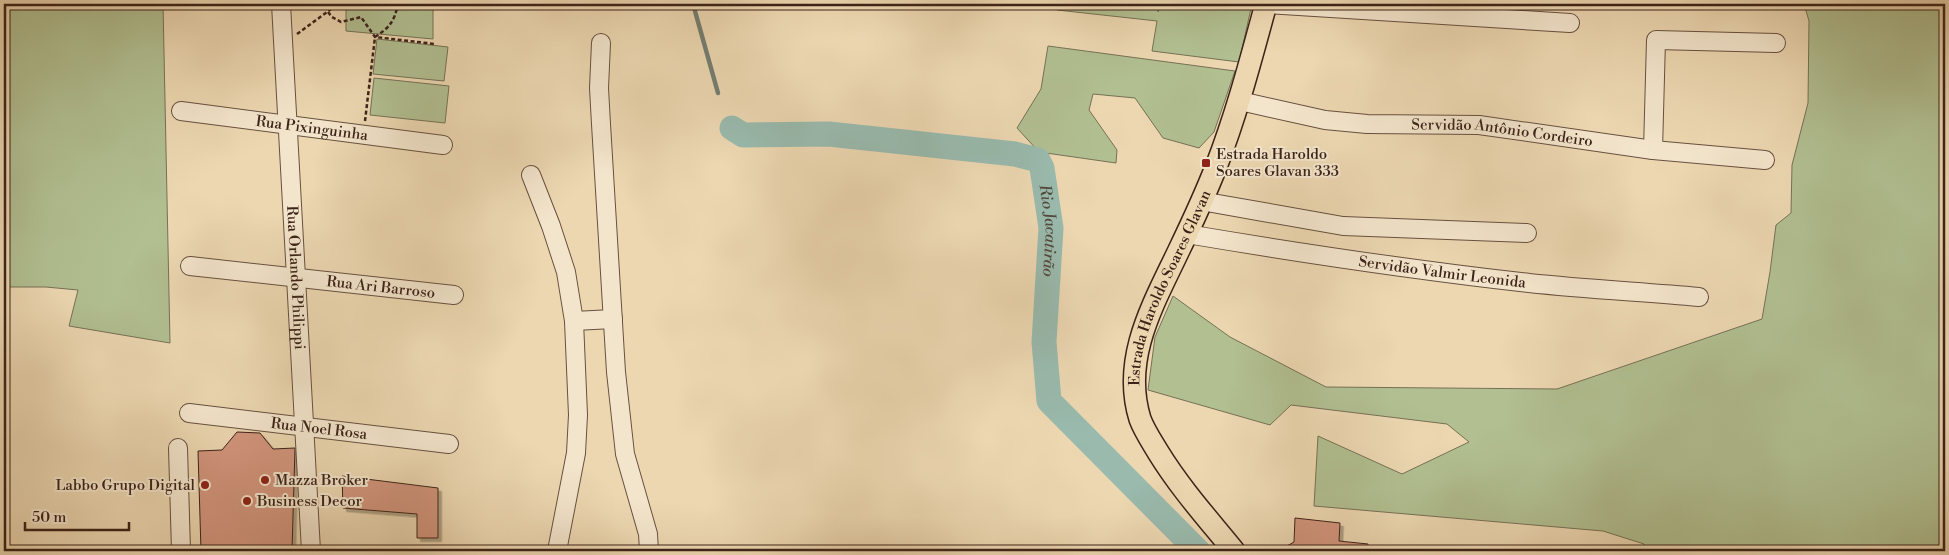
<svg xmlns="http://www.w3.org/2000/svg" width="1949" height="555" font-family="'Libre Bodoni',serif">
  <defs>
    <filter id="shadow"><feDropShadow dx="3.5" dy="3.5" stdDeviation="0" flood-color="#0004"/></filter>
  </defs>
  <rect width="100%" height="100%" fill="#ecd7b1"/>
  <filter id="stains"><feTurbulence type="fractalNoise" baseFrequency=".004" numOctaves="4"/><feColorMatrix values="0 0 0 0 .2 0 0 0 0 .09 0 0 0 0 .02 0 0 0 .5 -.17"/></filter>
  <radialGradient id="worn" r=".72"><stop offset=".6" stop-color="#630" stop-opacity="0"/><stop offset="1" stop-color="#630" stop-opacity=".3"/></radialGradient>
  <g fill="#b1bf91" stroke="#767155">
    <polygon points="4,4 163,4 170,343 69,326 78,290 46,287 4,287"/>
    <polygon points="346,4 433,4 433,39 346,31"/>
    <polygon points="1058,4 1159,4 1158,12 1160,4 1252,4 1239,62 1152,51 1157,21 1057,10"/>
    <polygon points="1804,4 1945,4 1945,551 1646,551 1644,544 1603,531 1314,506 1318,436 1402,474 1469,442 1447,424 1291,405 1270,425 1148,390 1155,337 1173,296 1230,337 1326,387 1557,389 1762,319 1770,272 1776,225 1791,213 1792,165 1808,103 1809,21"/>
    <polygon points="377,39 448,47 444,81 373,74"/>
    <polygon points="1048,46 1235,71 1214,132 1199,148 1163,138 1135,98 1093,94 1089,110 1117,150 1116,163 1039,152 1017,128 1041,89"/>
    <polygon points="374,78 449,86 445,123 370,115"/>
  </g>
  <g fill="none" stroke-linecap="round" stroke-linejoin="round">
    <polyline stroke="#747e72" stroke-width="4.5" points="693,4 718,93"/>
    <path stroke="#99baad" stroke-width="25" id="s1" d="M732 128 743 135 829 134 1015 154 1038 160 1042 168 1051 228 1044 342 1049 401 1198 551"/>
  </g>
  <g fill="#d2957d" stroke="#3c2319" filter="url(#shadow)">
    <polygon points="237,432 260,433 273,449 295,448 292,551 201,551 198,451 222,450"/>
    <polygon points="342,476 438,488 438,538 417,538 417,514 343,508"/>
    <polygon points="1295,518 1340,523 1339,541 1368,544 1368,551 1278,551 1294,542"/>
  </g>
  <g fill="none" stroke-linecap="round" stroke-linejoin="round">
    <g stroke="#68503f" stroke-width="20">
      <g id="minor">
        <path id="s2" d="M281 4 311 551"/>
        <polyline points="1267,4 1570,23"/>
        <polyline points="601,43 599,88 601,124 616,372 625,454 648,534 649,551"/>
        <path id="s3" d="M1240 101 1325 120 1367 124 1479 125 1653 150 1765 160"/>
        <path id="s4" d="M181 111 443 145"/>
        <polyline points="1653,150 1656,40 1776,43"/>
        <polyline points="531,175 551,226 566,272 574,321 578,415 576,453 557,551"/>
        <polyline points="1201,201 1343,226 1527,233"/>
        <path id="s5" d="M1187 234C1300 253 1414 270 1529 283 1586 289 1643 292 1699 297"/>
        <path id="s6" d="M190 266 454 295"/>
        <polyline points="574,321 613,319"/>
        <path id="s7" d="M189 413 449 444"/>
        <polyline points="178,448 181,551"/>
      </g>
    </g>
    <g stroke="#3c2319" stroke-width="24">
      <g id="major">
        <path id="s8" d="M1234 551C1208 519 1180 488 1158 452 1152 442 1144 430 1140 419 1121 358 1154 303 1179 250 1192 223 1205 195 1216 167 1237 113 1251 59 1266 4"/>
      </g>
    </g>
    <g stroke="#3c2319" stroke-width="2.5" stroke-dasharray="4 2.5" stroke-linecap="butt">
      <polyline points="328,12 332,17 341,22 361,17 375,37 435,44"/>
      <polyline points="297,34 338,4"/>
      <path d="M365 121 375 37C390 27 394 22 398 4"/>
    </g>
    <use href="#minor" stroke="#f3e5cc" stroke-width="18"/>
    <use href="#major" stroke="#ecd7b1" stroke-width="21"/>
  </g>
  <g fill="#8f2418" stroke="#f3e5cc" stroke-width="2">
    <rect x="1201" y="158" width="10" height="10" rx="2.5"/>
    <circle cx="265" cy="480" r="5"/>
    <circle cx="205" cy="485" r="5"/>
    <circle cx="247" cy="501" r="5"/>
  </g>
  <g text-anchor="middle" dominant-baseline="central" stroke-width="4" stroke-linejoin="round" paint-order="stroke">
    <g font-size="15" fill="#3c2319" stroke="#f3e5cc">
      <text stroke="none"><textPath href="#s4" startOffset="132">Rua Pixinguinha</textPath></text>
      <text stroke="none"><textPath href="#s3" startOffset="265">Servidão Antônio Cordeiro</textPath></text>
      <text stroke="none"><textPath href="#s5" startOffset="258">Servidão Valmir Leonida</textPath></text>
      <text stroke="none"><textPath href="#s2" startOffset="274">Rua Orlando Philippi</textPath></text>
      <text stroke="none"><textPath href="#s6" startOffset="192">Rua Ari Barroso</textPath></text>
      <text stroke="none"><textPath href="#s8" startOffset="301">Estrada Haroldo Soares Glavan</textPath></text>
      <text stroke="none"><textPath href="#s7" startOffset="131">Rua Noel Rosa</textPath></text>
    </g>
    <g font-size="15" fill="#3c2319" stroke="#f3e5cc" text-anchor="start">
      <text x="1216" y="154">Estrada Haroldo<tspan x="1216" dy="17">Soares Glavan 333</tspan></text>
      <text x="275" y="480">Mazza Broker</text>
      <text x="195" y="485" text-anchor="end">Labbo Grupo Digital</text>
      <text x="257" y="501">Business Decor</text>
    </g>
    <g font-size="16" font-style="italic" fill="#53493e" stroke="#f3e5cc">
      <text stroke="none"><textPath href="#s1" startOffset="382">Rio Jacatirão</textPath></text>
    </g>
  </g>
  <rect width="1949" height="555" fill="none" stroke="#ecd7b1" stroke-width="20"/>
  <rect x="5" y="5" width="1939" height="545" fill="none" stroke="#3c2319" stroke-width="2.5"/>
  <rect x="10" y="10" width="1929" height="535" fill="none" stroke="#3c2319"/>
  <path d="M25 522v8h104v-8" fill="none" stroke="#3c2319" stroke-width="2.5"/>
  <text x="32" y="522" font-size="15" fill="#3c2319" stroke="#f3e5cc" stroke-width="4" paint-order="stroke">50 m</text>
  <rect width="100%" height="100%" filter="url(#stains)"/>
  <rect width="100%" height="100%" fill="url(#worn)"/>
</svg>
